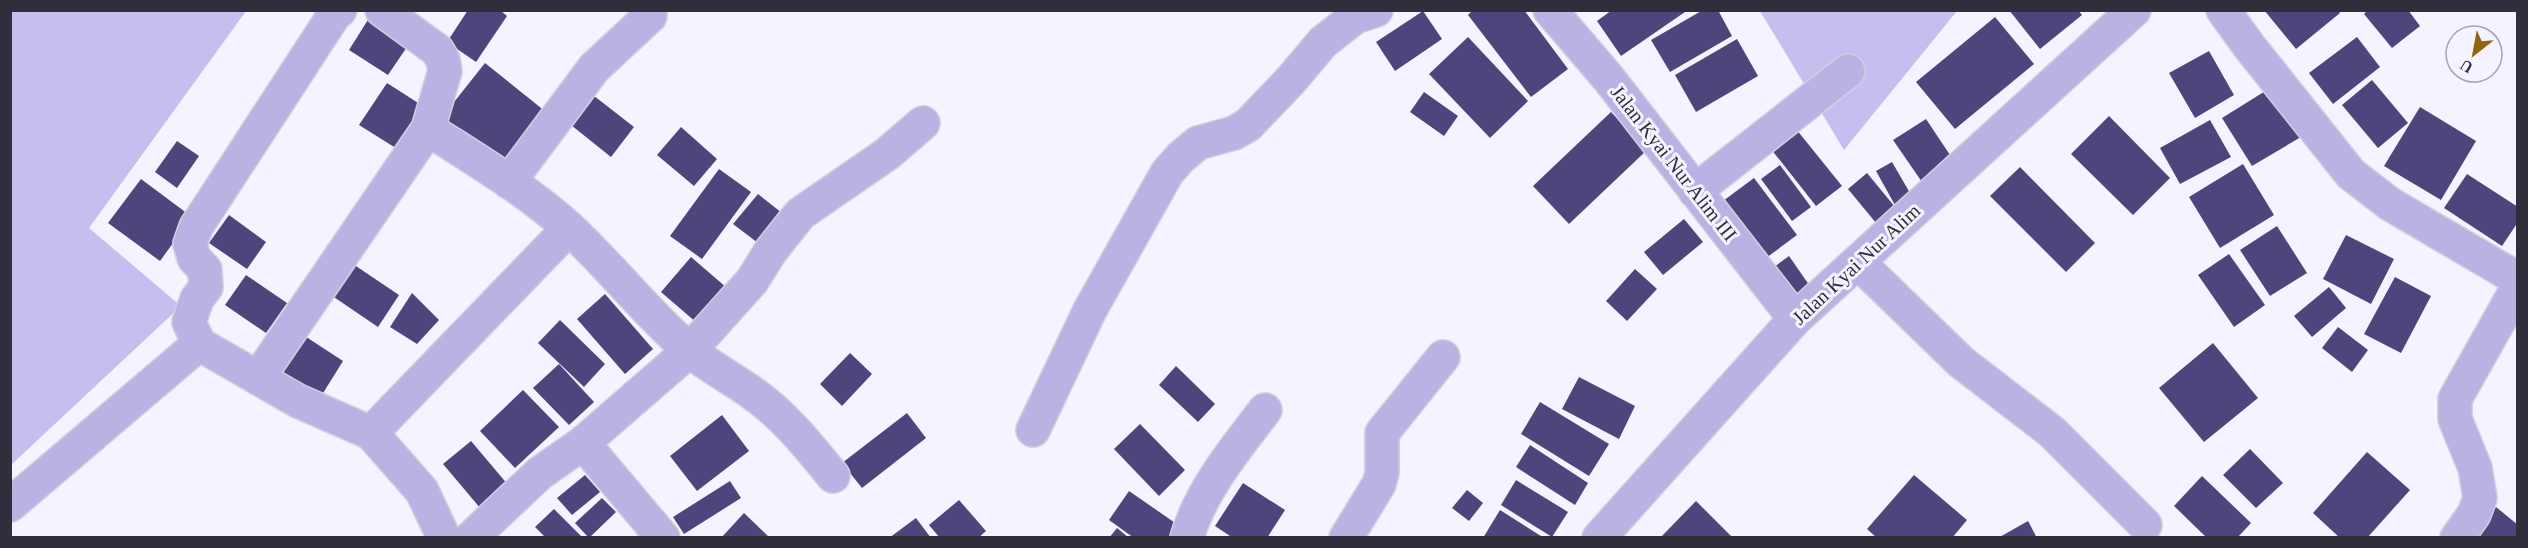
<svg xmlns="http://www.w3.org/2000/svg" width="2528" height="548" font-family="'Times New Roman',serif">
  <rect width="100%" height="100%" fill="#f4f3ff"/>
  <g fill="#c5bff0">
    <polygon points="11,11 246,11 89,228 181,306 11,465"/>
    <polygon points="1760,11 1957,11 1844,150"/>
  </g>
  <g fill="#4e457c">
    <polygon points="468,10 500,10 507,16 476,62 447,42"/>
    <polygon points="1473,10 1524,10 1568,69 1531,97 1468,15"/>
    <polygon points="1612,10 1684,10 1685,12 1621,56 1597,21"/>
    <polygon points="1703,10 1718,10 1732,36 1670,72 1651,40"/>
    <polygon points="2009,10 2078,10 2082,15 2040,49"/>
    <polygon points="2264,10 2338,10 2340,13 2296,49"/>
    <polygon points="2368,10 2408,10 2420,26 2392,48 2364,14"/>
    <polygon points="1423,11 1442,39 1395,71 1376,42"/>
    <polygon points="371,15 411,41 388,75 349,50"/>
    <polygon points="1995,17 2034,64 1955,129 1916,82"/>
    <polygon points="1468,37 1528,101 1490,138 1429,74"/>
    <polygon points="2357,37 2380,67 2333,104 2309,73"/>
    <polygon points="1737,39 1758,76 1696,112 1675,75"/>
    <polygon points="2209,51 2234,95 2195,118 2169,73"/>
    <polygon points="485,63 546,112 500,169 439,121"/>
    <polygon points="2372,80 2408,123 2378,148 2342,105"/>
    <polygon points="387,83 426,108 399,150 359,125"/>
    <polygon points="2275,85 2306,134 2252,166 2222,118"/>
    <polygon points="589,92 634,127 611,157 566,121"/>
    <polygon points="1424,92 1458,116 1444,136 1410,112"/>
    <polygon points="2420,107 2476,141 2441,200 2384,166"/>
    <polygon points="1611,112 1647,150 1569,224 1533,186"/>
    <polygon points="2109,116 2170,178 2133,215 2071,154"/>
    <polygon points="1926,119 1954,161 1922,182 1893,140"/>
    <polygon points="2210,120 2231,157 2180,184 2160,148"/>
    <polygon points="681,127 717,159 694,186 657,155"/>
    <polygon points="1796,129 1842,186 1816,206 1771,149"/>
    <polygon points="177,141 199,156 177,188 155,172"/>
    <polygon points="1892,162 1917,205 1900,214 1876,171"/>
    <polygon points="2243,164 2274,215 2220,248 2189,197"/>
    <polygon points="1780,165 1811,207 1792,221 1761,179"/>
    <polygon points="2020,167 2095,243 2066,272 1990,196"/>
    <polygon points="719,169 751,192 702,259 670,236"/>
    <polygon points="1867,173 1900,213 1881,229 1848,189"/>
    <polygon points="2467,174 2518,207 2518,222 2502,246 2444,208"/>
    <polygon points="1754,178 1797,235 1762,261 1719,204"/>
    <polygon points="141,179 192,217 160,261 108,223"/>
    <polygon points="758,194 782,213 758,243 733,224"/>
    <polygon points="229,215 266,242 247,269 209,243"/>
    <polygon points="1684,219 1703,242 1663,275 1644,252"/>
    <polygon points="2277,226 2307,273 2270,296 2240,250"/>
    <polygon points="2346,235 2394,259 2371,304 2323,279"/>
    <polygon points="2229,254 2265,305 2234,327 2198,275"/>
    <polygon points="1789,256 1814,292 1795,305 1770,270"/>
    <polygon points="691,257 727,288 697,323 661,292"/>
    <polygon points="347,260 399,295 378,327 325,291"/>
    <polygon points="1635,269 1657,289 1627,321 1606,301"/>
    <polygon points="246,275 287,303 266,333 225,305"/>
    <polygon points="2395,277 2431,296 2401,353 2364,334"/>
    <polygon points="2329,287 2346,308 2312,337 2294,316"/>
    <polygon points="412,293 439,320 417,344 390,327"/>
    <polygon points="605,294 653,349 625,374 577,319"/>
    <polygon points="560,320 605,364 584,387 538,343"/>
    <polygon points="2338,327 2368,350 2352,372 2322,348"/>
    <polygon points="297,331 343,361 320,398 273,368"/>
    <polygon points="2213,343 2258,398 2204,442 2159,388"/>
    <polygon points="850,353 872,374 842,406 820,384"/>
    <polygon points="559,364 594,402 569,425 533,388"/>
    <polygon points="1176,366 1215,404 1198,422 1159,385"/>
    <polygon points="1579,377 1635,406 1619,439 1562,409"/>
    <polygon points="523,390 559,427 515,468 480,431"/>
    <polygon points="1540,402 1609,444 1589,476 1521,434"/>
    <polygon points="907,413 926,438 862,488 842,463"/>
    <polygon points="722,415 749,451 697,491 670,456"/>
    <polygon points="1140,424 1185,470 1159,496 1114,449"/>
    <polygon points="471,441 509,486 481,509 443,464"/>
    <polygon points="1530,445 1588,483 1575,505 1516,467"/>
    <polygon points="2250,449 2283,483 2256,508 2223,475"/>
    <polygon points="2367,452 2410,490 2367,538 2340,538 2313,513"/>
    <polygon points="585,475 600,492 572,515 557,498"/>
    <polygon points="1914,475 1967,520 1952,538 1877,538 1867,529"/>
    <polygon points="2202,476 2251,523 2237,538 2207,538 2174,506"/>
    <polygon points="1516,480 1568,512 1552,537 1501,505"/>
    <polygon points="730,481 741,498 684,534 673,517"/>
    <polygon points="1243,483 1285,510 1267,538 1233,538 1215,526"/>
    <polygon points="1467,490 1483,503 1469,521 1452,508"/>
    <polygon points="1129,491 1181,527 1173,538 1134,538 1109,520"/>
    <polygon points="602,498 616,512 589,538 575,523"/>
    <polygon points="959,500 986,531 978,538 940,538 929,525"/>
    <polygon points="1696,501 1733,538 1660,538"/>
    <polygon points="2496,507 2518,525 2518,538 2474,538 2471,536"/>
    <polygon points="554,509 581,536 580,538 546,538 535,527"/>
    <polygon points="1500,510 1544,538 1483,538"/>
    <polygon points="744,513 770,538 721,538"/>
    <polygon points="916,518 931,538 889,538"/>
    <polygon points="2028,521 2037,538 1998,538"/>
    <polygon points="1117,528 1129,538 1109,538"/>
  </g>
  <g fill="none" stroke-linecap="round" stroke-linejoin="round">
    <g stroke="#d1d0dc" stroke-width="36">
      <g id="street">
        <polyline points="340,10 334,15 196,227 190,244 194,258 205,270 206,287 197,299 189,322 199,344 298,401 371,433 422,491 444,538"/>
        <polyline points="1550,10 1609,79 1795,319"/>
        <polyline points="2223,10 2249,46 2351,174 2390,204 2518,279"/>
        <path d="M428 129C476 160 527 190 569 228 610 266 645 311 687 348 706 365 730 377 751 392 784 415 808 445 833 476"/>
        <polyline points="509,182 594,68 650,16"/>
        <polyline points="1695,191 1848,71"/>
        <polyline points="1858,262 1961,362 2052,432 2145,525"/>
        <polyline points="258,378 428,129 445,71 443,60 437,50 382,10"/>
        <polyline points="1033,430 1090,310 1167,173 1181,157 1198,143 1234,133 1248,125 1291,80 1323,42 1355,17 1376,10"/>
        <polyline points="371,433 569,228"/>
        <polyline points="583,443 663,538"/>
        <polyline points="10,505 199,344"/>
        <polyline points="471,538 540,473 583,443 690,350 752,281 770,252 800,214 887,154 923,123"/>
        <path d="M1187 538C1200 491 1236 448 1265 410"/>
        <polyline points="1346,538 1379,484 1382,473 1382,433 1443,357"/>
        <polyline points="1599,538 1795,319 2134,10"/>
        <polyline points="2457,538 2474,514 2480,498 2475,468 2455,419 2455,399 2518,287"/>
      </g>
    </g>
    <use href="#street" stroke="#b8b3e3" stroke-width="33"/>
  </g>
  <g text-anchor="middle" dominant-baseline="central" stroke-width="6" stroke-linejoin="round" paint-order="stroke">
    <g font-size="20" fill="#302e3a" stroke="#f4f3ff">
      <text transform="translate(1674 163) rotate(52)">Jalan Kyai Nur Alim III</text>
      <text transform="translate(1856 264) rotate(-43)">Jalan Kyai Nur Alim</text>
    </g>
  </g>
  <rect width="2528" height="548" fill="none" stroke="#302e3a" stroke-width="24"/>
  <g transform="translate(2474 54) rotate(211)"><circle r="28" fill="#f4f3ff" stroke="#a6a4b0" stroke-width="1.5"/>
  <path d="M0-4.5L10 22L0 15L-10 22Z" fill="#90670f"/>
  <text y="-9" font-size="16" font-weight="bold" text-anchor="middle" fill="#302e3a">U</text>
  </g>
</svg>
